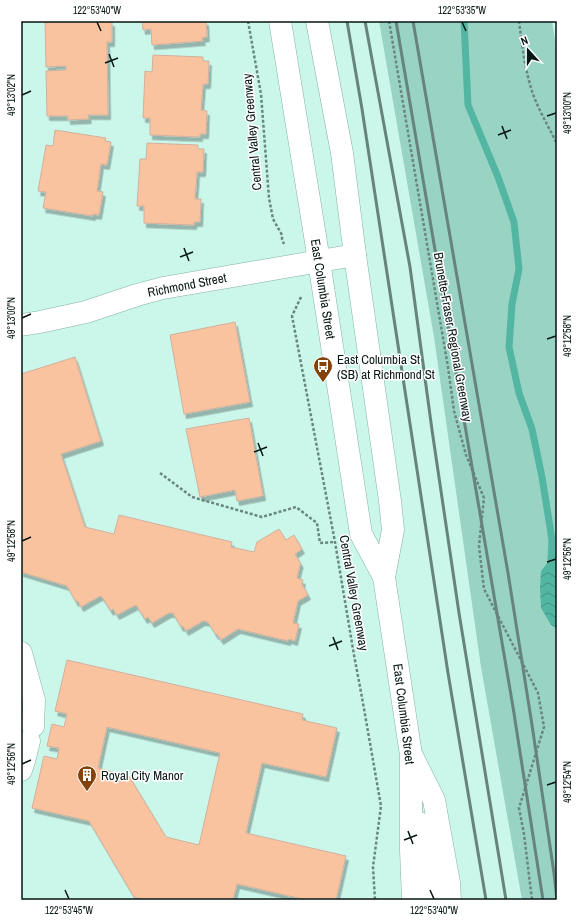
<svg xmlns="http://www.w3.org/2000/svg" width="578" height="921" font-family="'Archivo Narrow',sans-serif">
  <defs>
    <pattern id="water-waves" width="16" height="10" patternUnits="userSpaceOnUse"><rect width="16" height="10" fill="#53b6a2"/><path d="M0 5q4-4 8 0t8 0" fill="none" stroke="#439383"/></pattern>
    <filter id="shadow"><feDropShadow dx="2.5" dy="4.5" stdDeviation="0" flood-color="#0004"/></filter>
  </defs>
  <rect width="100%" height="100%" fill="#cbf7eb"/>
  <polygon fill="#98d3c4" points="379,21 552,21 557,51 557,550 541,571 551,625 557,629 557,900 522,900 481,667 434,337"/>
  <polygon fill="url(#water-waves)" points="557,550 557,629 551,625 541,608 540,588 541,571"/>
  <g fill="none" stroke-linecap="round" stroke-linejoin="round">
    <polyline stroke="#53b6a2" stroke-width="7" points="464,21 468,105 498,177 514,222 519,269 512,304 509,347 519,393 532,429 542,477 550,527 552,541 551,560 557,568"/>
  </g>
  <g fill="#fac3a0" stroke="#d1b09c" fill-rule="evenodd" filter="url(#shadow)">
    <polygon points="45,21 107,21 107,22 112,22 112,42 107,42 108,115 88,115 89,119 68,120 68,116 47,116 46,71 66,70 66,66 46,67"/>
    <polygon points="142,21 206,21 207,37 202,38 203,41 152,45 151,29 143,30"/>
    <polygon points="153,55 203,57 203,61 209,61 208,84 203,84 201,110 207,111 206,134 200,134 200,137 150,135 150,118 143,118 145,71 152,72"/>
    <polygon points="55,130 106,138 105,141 111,142 107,165 101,164 97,191 103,192 99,215 93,214 93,216 43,208 46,192 38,191 46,145 53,146"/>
    <polygon points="147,143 198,145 198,149 204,149 203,172 197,172 195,199 201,199 200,222 194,222 194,225 144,223 144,206 137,206 140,159 146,159"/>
    <polygon points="235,322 250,402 184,414 170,335"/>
    <polygon points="75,357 101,441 61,454 85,527 114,534 119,515 232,542 231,547 254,552 257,542 279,529 286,540 294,535 302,549 295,554 301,564 300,565 297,578 303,580 302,584 308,595 298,601 293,623 299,624 295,641 289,639 288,641 238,629 221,640 217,634 216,635 208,622 203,621 186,631 183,626 181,627 173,613 169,613 152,623 148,617 145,619 136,605 117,615 113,609 111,611 102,597 100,596 81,607 78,601 76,602 67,586 21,572 21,374"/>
    <polygon points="249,418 263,496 237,501 235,490 200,497 186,429"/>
    <path d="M67 660 303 714 302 720 337 728 326 777 262 763 246 833 346 856 336 900H307L237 884 233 900H146L134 897 89 821 32 808 44 756 57 759 59 748 47 746 52 724 64 727 67 714 55 711ZM107 727 220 753 199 845 166 837 129 776 98 768Z"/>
  </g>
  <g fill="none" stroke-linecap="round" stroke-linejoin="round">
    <g stroke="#85afa5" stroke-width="23">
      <g id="minor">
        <polyline points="21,325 40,322 86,312 137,295 163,288 355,255"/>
        <polyline points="21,653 34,700 33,726"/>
        <polyline points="21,770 24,761 29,741"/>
      </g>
    </g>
    <g stroke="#85afa5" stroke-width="23">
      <g id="major">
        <polyline points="280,21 316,242 361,534 384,577"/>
        <polyline points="317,21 342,153 355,255 390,501 393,530 384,577 411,755 411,850 413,900"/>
        <polyline points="413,758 434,800 449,883 450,900"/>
        <polyline points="419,823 421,831 429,865 431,900"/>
      </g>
    </g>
    <g stroke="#69877f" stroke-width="2.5" stroke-dasharray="3 2" stroke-linecap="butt">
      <polyline points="248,21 261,94 269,198 273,219 282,235 282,239 284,244"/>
      <polyline points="389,21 448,367 454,411 466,455 484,498 479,546 484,589 538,693 544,727 519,808 524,834 532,900"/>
      <path d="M519 21C522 45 525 71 533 94 539 111 549 127 557 144"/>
      <polyline points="301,297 292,316 335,542 354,655 363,703 381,806 373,867 375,900"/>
      <polyline points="160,473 192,497 262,517 296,507 317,523 320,543 335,542"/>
    </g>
    <use href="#minor" stroke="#fff" stroke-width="22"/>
    <use href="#major" stroke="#fff" stroke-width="22"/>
    <g stroke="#66837c" stroke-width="3">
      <polyline points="347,21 362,109 448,673 486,900"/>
      <polyline points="365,21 410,267 432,430 459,613 506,900"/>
      <polyline points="396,21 513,707 543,900"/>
      <polyline points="413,21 508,573 532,725 554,873 557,900"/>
    </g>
  </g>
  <path fill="none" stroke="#061613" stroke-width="1.5" d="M97 22 101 31M462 22 466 31M109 54 114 67M105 63 118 58M22 95 31 91M547 116 556 113M502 126 507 139M498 135 511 130M184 248 189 261M180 257 193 252M22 318 31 314M547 339 556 336M258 443 263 456M254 452 267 447M22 541 31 537M547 562 556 559M333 637 338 650M329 646 342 641M22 764 31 760M547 785 556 782M408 831 413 844M404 840 417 835M65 890 69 899M430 890 434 899"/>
  <defs>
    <g id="bus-pin" transform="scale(1)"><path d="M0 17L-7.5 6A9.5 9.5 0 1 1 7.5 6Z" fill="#82420a" stroke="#fff"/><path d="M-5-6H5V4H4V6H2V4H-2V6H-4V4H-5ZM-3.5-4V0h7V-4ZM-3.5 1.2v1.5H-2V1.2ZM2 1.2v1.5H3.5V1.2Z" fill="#fff"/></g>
    <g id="building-pin" transform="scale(1)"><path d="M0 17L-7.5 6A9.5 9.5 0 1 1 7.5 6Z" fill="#82420a" stroke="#fff"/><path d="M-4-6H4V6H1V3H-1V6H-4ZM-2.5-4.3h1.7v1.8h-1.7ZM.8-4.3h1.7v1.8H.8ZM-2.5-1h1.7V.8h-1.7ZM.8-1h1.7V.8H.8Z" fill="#fff"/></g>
  </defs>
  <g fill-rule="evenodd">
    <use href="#bus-pin" x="323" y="366"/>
    <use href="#building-pin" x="87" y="775"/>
  </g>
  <g text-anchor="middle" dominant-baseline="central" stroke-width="3" stroke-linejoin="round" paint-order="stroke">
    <g font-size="13" fill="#061613" stroke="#fff">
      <text transform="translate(252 132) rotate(-95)">Central Valley Greenway</text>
      <text transform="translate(187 285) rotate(-11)">Richmond Street</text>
      <text transform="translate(323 289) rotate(81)">East Columbia Street</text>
      <text transform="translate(453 337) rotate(80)">Brunette-Fraser Regional Greenway</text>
      <text transform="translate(354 593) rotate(80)">Central Valley Greenway</text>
      <text transform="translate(404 714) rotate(83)">East Columbia Street</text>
    </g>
    <g font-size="13" fill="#061613" stroke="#fff" text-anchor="start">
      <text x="337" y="359">East Columbia St<tspan x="337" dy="15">(SB) at Richmond St</tspan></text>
      <text x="101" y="775">Royal City Manor</text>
    </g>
  </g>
  <rect width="578" height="921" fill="none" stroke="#ffffff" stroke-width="44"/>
  <g transform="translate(528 50) rotate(339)" stroke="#ffffff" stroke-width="3" paint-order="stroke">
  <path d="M0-3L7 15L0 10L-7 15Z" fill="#061613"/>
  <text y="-6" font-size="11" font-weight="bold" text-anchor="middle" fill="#061613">N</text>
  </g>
  <rect x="22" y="22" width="534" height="877" fill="none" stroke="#061613" stroke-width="1.5"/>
  <g font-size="10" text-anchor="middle" fill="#061613">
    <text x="97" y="14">122°53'40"W</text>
    <text x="462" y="14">122°53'35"W</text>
    <text transform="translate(11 95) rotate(-90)" y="4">49°13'02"N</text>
    <text transform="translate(567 113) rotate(-90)" y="4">49°13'00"N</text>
    <text transform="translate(11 318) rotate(-90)" y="4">49°13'00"N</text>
    <text transform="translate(567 336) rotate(-90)" y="4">49°12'58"N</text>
    <text transform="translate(11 541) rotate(-90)" y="4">49°12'58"N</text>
    <text transform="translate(567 559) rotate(-90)" y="4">49°12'56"N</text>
    <text transform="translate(11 764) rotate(-90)" y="4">49°12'56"N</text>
    <text transform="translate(567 782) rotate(-90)" y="4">49°12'54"N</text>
    <text x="69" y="914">122°53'45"W</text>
    <text x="434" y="914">122°53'40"W</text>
  </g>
</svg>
